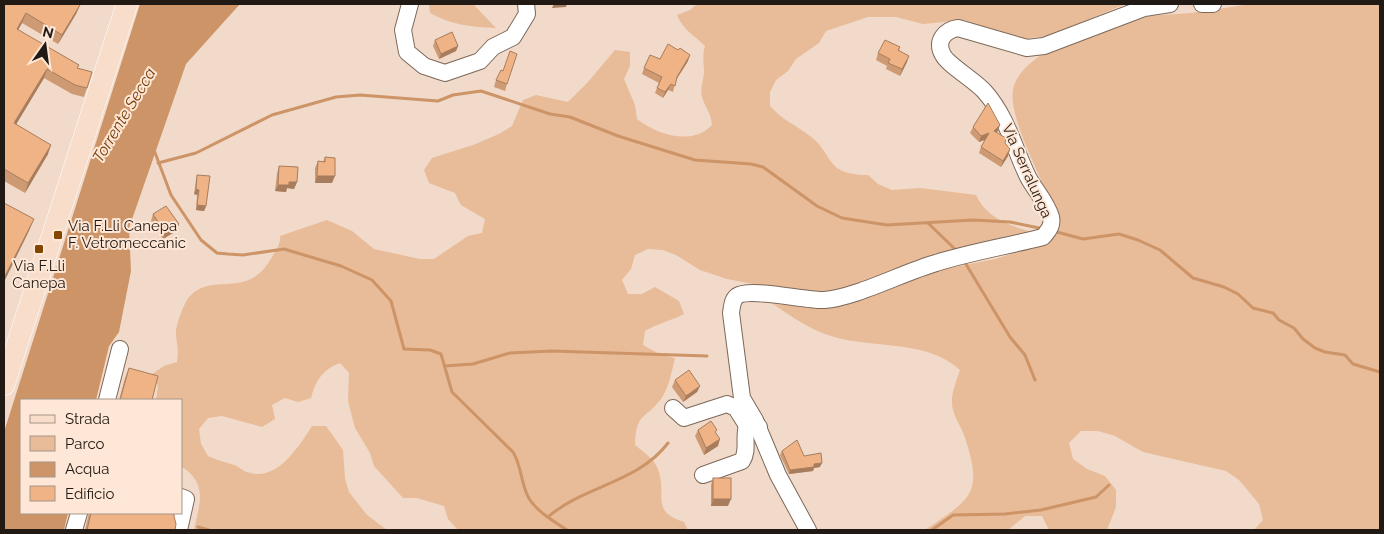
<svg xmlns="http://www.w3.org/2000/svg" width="1384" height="534" font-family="Raleway,sans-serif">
  <rect width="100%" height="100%" fill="#f1dac9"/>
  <g fill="#e8bb99">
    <path d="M429 4H473L496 28C472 27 451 25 430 13Z"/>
    <path d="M697 4H1125L1050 36 1019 39 992 31 965 20 923 24 896 17H868L826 31 819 43 796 59 788 71 776 80 770 92V106C782 120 796 125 810 136 835 155 824 175 868 175L878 184 892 190 920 188 976 195C987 219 1010 225 1034 233L942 253 830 294 791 291 727 279 700 270 676 255 663 250 648 249 635 255 631 269 622 280 628 294H642L655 287 679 301 684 314C671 321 658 323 645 331L643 345 661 355 675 358C672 370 669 388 661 399 645 420 636 412 635 445 642 451 653 458 657 467 669 494 648 511 684 522L688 530H458L448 519 444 506 417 498H403L374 466 370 453 355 428 348 401 349 373 340 363C323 369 316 380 311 398L298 402 285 398 272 405 275 419 262 427 222 416 208 418 199 429 201 444 208 456C217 460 225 462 234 465 239 466 242 471 247 472 277 483 299 446 312 426H326L343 450 345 479 349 492 367 515 387 530H194C200 502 208 484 181 466V400H156L158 386 152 374 164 366 177 362C179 350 177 346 176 335 175 327 184 302 190 296 213 271 248 301 272 257 276 250 281 244 280 236L327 220 352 231 374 249 420 259H434L468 236 482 233 485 219 461 205 455 193 429 183 424 170 432 158 473 145 499 134 512 126 523 100 536 95 568 102 588 82 615 50 630 52V66L624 79 635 105 637 119C657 135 693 146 712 125 711 114 707 110 703 100 699 90 703 83 704 73 704 63 702 56 705 46 693 34 684 31 677 15L690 10Z"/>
    <path d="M1251 4H1380V530H1254L1263 520 1259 504 1239 480 1226 471 1143 452 1115 436 1098 431H1081L1069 443 1073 459 1087 469 1105 476 1116 490V507L1107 530H1049L1042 516H1025L1008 530H925C972 498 984 494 964 435 960 424 953 416 952 404 951 393 957 380 960 370 927 339 872 349 831 336 809 329 792 317 773 304L817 308 934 271 995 259 1047 243 1056 214C1045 184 1008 119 1013 90 1015 75 1032 60 1045 53L1149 16 1191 13Z"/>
  </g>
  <polygon fill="#cd9467" points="140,4 240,4 186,64 129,228 131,271 119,332 109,346 96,400 21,400 21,513 68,513 64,530 4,530 4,432"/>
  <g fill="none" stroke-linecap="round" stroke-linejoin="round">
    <g stroke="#cd9467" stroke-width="3">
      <path d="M154 150 171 195 201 240 217 253 228 254 243 255 284 249 341 266 372 280 391 301 404 349 430 350 441 354 452 392 513 452C522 466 521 487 530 500 539 513 555 522 567 530"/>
      <polyline points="158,163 196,153 272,115 336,97 360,95 438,101 453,95 481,91 550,114 570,117 618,136 695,160 751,164 763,167 817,206 842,218 887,225 973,220 1010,222 1044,229"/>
      <polyline points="928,223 958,252"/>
      <polyline points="1053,231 1083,239 1119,234 1138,240 1160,250 1193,278 1224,287 1238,294 1253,308 1273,313 1279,320 1294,328 1303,339 1315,348 1325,352 1345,355 1353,364 1380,372"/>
      <polyline points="964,261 1010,337 1025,355 1035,380"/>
      <polyline points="445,366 473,364 510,353 552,351 707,356"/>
      <path d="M548 517C583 486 638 483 668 443"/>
      <polyline points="198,527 209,530"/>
      <polyline points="932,530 953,515 1005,514 1041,510 1096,497 1109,485"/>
    </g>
    <g stroke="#7c6859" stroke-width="18">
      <g id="minor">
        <polyline points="410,4 403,30 407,52 424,66 445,73 480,61 493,47 513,37 527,14 526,4"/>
        <polyline points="1202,4 1213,4"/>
        <polyline points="107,400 120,349"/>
        <polyline points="673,408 684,418 727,404 736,408 746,424"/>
        <path d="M703 475 742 461C749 450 743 438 747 426L759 427"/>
        <polyline points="74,530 79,513"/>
        <polyline points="179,530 186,499 181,497"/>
        <path d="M808 530 778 475 755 420 742 398 731 313C732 307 732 300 737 296 750 287 806 301 824 300 855 298 904 272 936 263 971 252 1008 246 1043 237 1048 231 1053 226 1051 217 1047 203 1035 190 1028 177 1014 148 1007 117 985 92 976 81 948 65 943 55 935 41 945 30 958 28L1027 48 1044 46 1144 8 1170 4"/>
      </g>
    </g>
    <g stroke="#fff" stroke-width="22">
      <polyline id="major" points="4,385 127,4"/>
    </g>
    <use href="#minor" stroke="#fff" stroke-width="16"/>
    <use href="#major" stroke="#f7ddca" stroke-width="21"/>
  </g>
  <g fill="#ce9a73">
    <polygon points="4,4 80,5 76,14 58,44 22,23 18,30 79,65 77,68 92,72 84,97 72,94 44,78 16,124 48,154 25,193 4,181"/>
    <polygon points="435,40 458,46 456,51 439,59 433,46"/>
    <polygon points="900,47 899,51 907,62 900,76 886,69 887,66 876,60 878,53"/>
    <polygon points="660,59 688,61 676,80 673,92 668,90 663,98 655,93 659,83 642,74 644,68"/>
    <polygon points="496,80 507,84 505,91 494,87"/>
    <polygon points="973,127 998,131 996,132 1010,149 1008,156 1001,167 979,153 981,147 985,140 979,142 970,133"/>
    <polygon points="325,157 332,183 315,183 315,168 318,161 323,162"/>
    <polygon points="279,166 297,182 294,189 287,188 286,192 275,191 277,173"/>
    <polygon points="197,175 206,206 204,211 196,210 197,195 194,194 196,180"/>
    <polygon points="153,214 179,224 176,231 163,239 151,221"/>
    <polygon points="129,368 152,400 119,400 125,378"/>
    <polygon points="675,380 700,386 697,392 683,402 672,387"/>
    <polygon points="698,430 716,433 718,446 704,455 695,436"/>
    <polygon points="782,451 804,456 820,467 814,468 813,471 789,474 780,455"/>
    <polygon points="713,478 728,506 711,506 711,485"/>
    <polygon points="89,513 174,513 174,516 175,530 85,530"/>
  </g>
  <g fill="#a77d5e">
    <polygon points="554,4 567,4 566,7 552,8"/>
    <polygon points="80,5 76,14 58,44 62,35"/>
    <polygon points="26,13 22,23 13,39 17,29"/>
    <polygon points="458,46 456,51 439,59 441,54"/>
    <polygon points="690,55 688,61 674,83 677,77"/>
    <polygon points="909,56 907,62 900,76 902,69"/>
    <polygon points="47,69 44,78 11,133 14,123"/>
    <polygon points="671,84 668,90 663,98 665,92"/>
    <polygon points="1000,125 998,131 992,137 994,131"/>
    <polygon points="989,133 987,139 979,142 981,136"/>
    <polygon points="51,145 48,154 25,193 28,183"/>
    <polygon points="1010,149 1008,156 1001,167 1003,161"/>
    <polygon points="317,176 335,176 332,183 315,183"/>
    <polygon points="289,182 297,182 294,189 287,188 286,192 275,191 278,185"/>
    <polygon points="196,189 199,190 197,195 194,194"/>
    <polygon points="197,205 206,206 204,211 196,210"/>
    <polygon points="34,219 29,231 4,282 4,278"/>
    <polygon points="179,224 176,231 163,239 165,233"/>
    <polygon points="700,386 697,392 683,402 686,396"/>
    <polygon points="720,439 718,446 704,455 706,448"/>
    <polygon points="822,463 820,467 814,468 813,471 789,474 790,470 814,464"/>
    <polygon points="713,499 731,499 728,506 711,506"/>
  </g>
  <g fill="#efb386" stroke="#a77d5e">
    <polygon points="4,4 78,4 80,5 62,35 26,13 17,29 79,65 77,68 92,72 87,88 75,85 47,69 14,123 51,145 28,183 4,169"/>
    <polygon points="452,32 458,46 441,54 435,40"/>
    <polygon points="885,40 900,47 898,50 909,56 902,69 888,63 890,59 878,53"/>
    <polygon points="668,44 678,50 680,48 690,55 677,77 675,86 671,84 665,92 657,88 662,77 644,68 650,55 660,59"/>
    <polygon points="510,51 517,54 507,84 496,80 501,70 503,71"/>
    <polygon points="988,103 1000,125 994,131 1006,138 1005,143 1010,149 1003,161 981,147 989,133 981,136 973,127"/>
    <polygon points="325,157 335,158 335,176 317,176 318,161 325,162"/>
    <polygon points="279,166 298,167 297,182 289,182 289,185 278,185"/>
    <polygon points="197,175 210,176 206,206 197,205 199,190 196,189"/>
    <polygon points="4,203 34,219 4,278"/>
    <polygon points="166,206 179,224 165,233 153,214"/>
    <polygon points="129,368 158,376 152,400 120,400"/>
    <polygon points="689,370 700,386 686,396 675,380"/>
    <polygon points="711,421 717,430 715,432 720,439 706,448 698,430"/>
    <polygon points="797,440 804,456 821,453 822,463 814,464 814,467 790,470 782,451"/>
    <rect x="713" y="478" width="18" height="21"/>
    <polygon points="91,513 174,513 174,516 176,524 175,530 87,530"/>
  </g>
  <g fill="#824502" stroke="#fee7d6" stroke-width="2">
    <rect x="53" y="230" width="10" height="10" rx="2.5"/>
    <rect x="34" y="244" width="10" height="10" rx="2.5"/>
  </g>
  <g text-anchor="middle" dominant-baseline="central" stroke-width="4" stroke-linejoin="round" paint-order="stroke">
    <g font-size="15" fill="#211913" stroke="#fee7d6">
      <text transform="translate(1027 171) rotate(66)">Via Serralunga</text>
    </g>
    <g font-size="15" fill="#211913" stroke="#fee7d6" text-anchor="start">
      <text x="68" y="226">Via F.Lli Canepa<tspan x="68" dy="17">F. Vetromeccanic</tspan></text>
      <text x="39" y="266" text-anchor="middle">Via F.Lli<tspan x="39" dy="17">Canepa</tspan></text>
    </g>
    <g font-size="16" font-style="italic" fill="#763f08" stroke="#fee7d6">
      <text transform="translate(124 115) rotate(-59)">Torrente Secca</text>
    </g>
  </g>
  <rect width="1384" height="534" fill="none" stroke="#211913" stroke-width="10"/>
  <rect x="20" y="399" width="162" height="115" fill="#fee7d6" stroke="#a69588"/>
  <rect x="30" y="415" width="25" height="8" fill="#f7ddca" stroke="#a69588"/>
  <text x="65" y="424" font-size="15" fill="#211913">Strada</text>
  <rect x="30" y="436" width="25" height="15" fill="#e8bb99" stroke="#a69588"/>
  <text x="65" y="449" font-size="15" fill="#211913">Parco</text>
  <rect x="30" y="462" width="25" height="15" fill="#cd9467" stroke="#a69588"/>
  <text x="65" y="474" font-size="15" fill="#211913">Acqua</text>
  <rect x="30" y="486" width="25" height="15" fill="#efb386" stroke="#a69588"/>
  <text x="65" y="499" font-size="15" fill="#211913">Edificio</text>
  <g transform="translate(45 45) rotate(14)" stroke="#fee7d6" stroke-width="4" paint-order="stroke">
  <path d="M0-4L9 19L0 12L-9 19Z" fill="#211913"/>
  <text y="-8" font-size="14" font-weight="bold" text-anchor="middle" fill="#211913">N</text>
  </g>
</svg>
